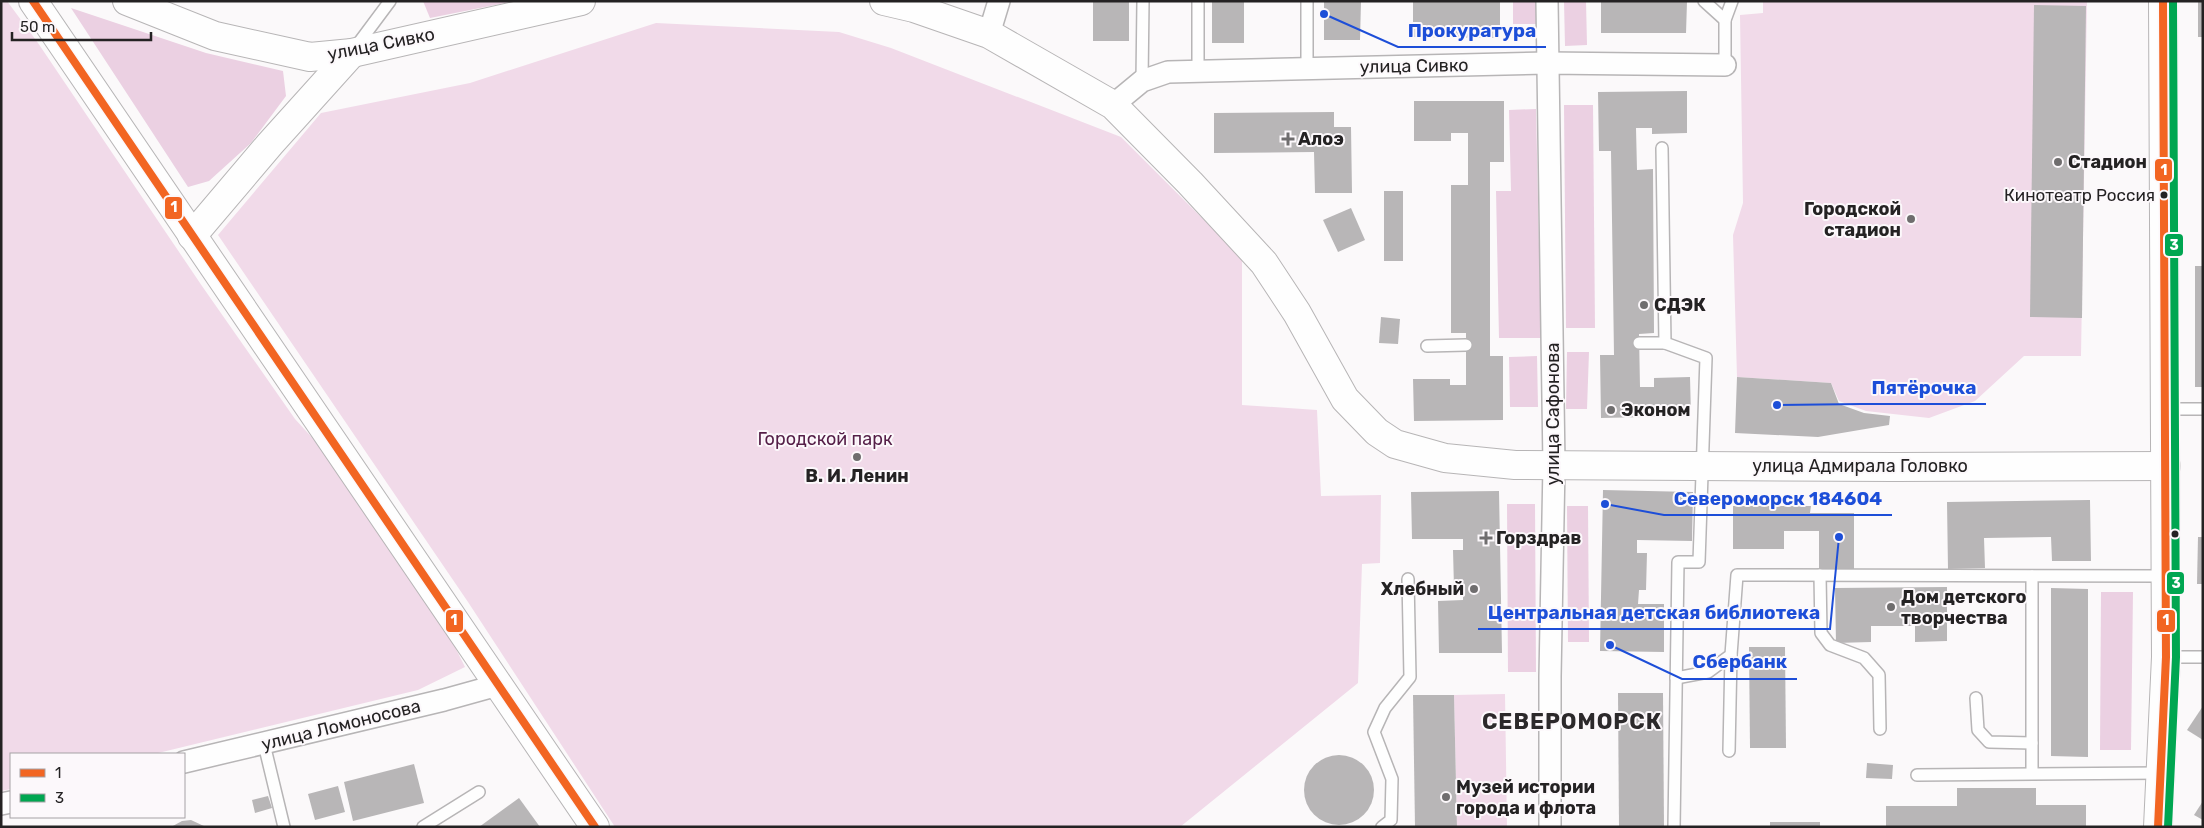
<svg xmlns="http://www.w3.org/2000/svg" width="2204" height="828" font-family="Rubik,sans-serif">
  <rect width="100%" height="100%" fill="#fbf9fa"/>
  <g fill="#f1dae9">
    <polygon points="1,1 7,1 38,43 202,286 295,419 329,456 442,621 465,667 418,690 154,754 11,754 11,789 1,791"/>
    <polygon points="1763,1 2087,1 2081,356 2024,356 1975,401 1929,418 1866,411 1839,401 1831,383 1737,377 1733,235 1743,203 1740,15 1763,13"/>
    <polygon points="656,23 839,32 891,48 1121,137 1242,258 1242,405 1317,410 1321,496 1381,495 1380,563 1362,564 1358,683 1180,827 615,827 468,602 218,235 321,113 470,83"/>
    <polygon points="1505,694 1507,827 1457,827 1454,695"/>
  </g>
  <g fill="#ebd0e2">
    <polygon points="423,1 515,1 430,18"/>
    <polygon points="1513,1 1537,1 1538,24 1513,24"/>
    <polygon points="1564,1 1586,1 1587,45 1565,46"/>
    <polygon points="71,8 206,53 283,71 286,96 251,143 209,181 188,187"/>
    <polygon points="1564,105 1593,105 1595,328 1566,328"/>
    <polygon points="1536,109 1541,338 1499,338 1496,191 1511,191 1509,110"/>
    <polygon points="1567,352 1589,352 1587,409 1566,409"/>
    <polygon points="1537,356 1538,407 1510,407 1509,357"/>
    <polygon points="1507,504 1535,504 1536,672 1508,672"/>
    <polygon points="1567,506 1588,506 1589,642 1568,642"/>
    <polygon points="2101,592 2133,592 2131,750 2100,750"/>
  </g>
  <g fill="#b8b6b7">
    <rect x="1093" y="1" width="36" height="40"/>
    <rect x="1212" y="1" width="32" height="42"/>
    <polygon points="1324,1 1361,1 1360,40 1324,40"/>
    <polygon points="1413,1 1500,1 1500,38 1413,37"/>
    <polygon points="1601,1 1687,1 1686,33 1601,33"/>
    <rect x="2198" y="1" width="5" height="36"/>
    <polygon points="2034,5 2086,6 2082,318 2030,317"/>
    <polygon points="1687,91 1687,133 1652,134 1652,128 1636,128 1637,170 1653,169 1654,333 1639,334 1640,387 1654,387 1654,378 1690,377 1691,416 1601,418 1600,355 1614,355 1611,151 1599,151 1598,92"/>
    <polygon points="1414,101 1504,101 1504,162 1490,162 1490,356 1503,356 1503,420 1414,421 1413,379 1450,379 1450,385 1466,385 1466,333 1451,333 1451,185 1468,185 1468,133 1451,133 1451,141 1414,141"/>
    <polygon points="1334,112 1334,127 1351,127 1352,193 1315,193 1314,152 1214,153 1214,113"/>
    <rect x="1384" y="191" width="19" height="70"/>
    <polygon points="1351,208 1365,240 1338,252 1323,220"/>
    <rect x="2195" y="266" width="8" height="121"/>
    <polygon points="1381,317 1400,319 1398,344 1379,343"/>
    <polygon points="1737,377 1831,383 1839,404 1864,413 1890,416 1889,425 1818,437 1735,433"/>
    <polygon points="1603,490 1693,492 1692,541 1637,540 1637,553 1647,553 1646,590 1639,590 1638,604 1664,604 1664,652 1600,651"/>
    <polygon points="1499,491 1502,653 1439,653 1438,601 1463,600 1463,588 1454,588 1453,550 1463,550 1463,539 1412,539 1411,492"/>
    <polygon points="2090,500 2091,561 2052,561 2051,537 1984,538 1985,568 1948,569 1947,502"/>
    <polygon points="1733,506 1811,506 1810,513 1854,513 1854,569 1819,569 1819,531 1784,531 1784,549 1733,549"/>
    <polygon points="2198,537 2203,537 2203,584 2197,584"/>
    <polygon points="1947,587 1947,641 1915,642 1915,626 1871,626 1871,642 1836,643 1835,588"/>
    <polygon points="2051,588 2088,589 2088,757 2051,756"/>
    <polygon points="1749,647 1785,647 1786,748 1750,748"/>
    <polygon points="1618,693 1663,693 1664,827 1619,827"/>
    <polygon points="1413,695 1454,695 1457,827 1415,827"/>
    <polygon points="2203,706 2203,740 2187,730"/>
    <circle cx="1339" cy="790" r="35"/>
    <polygon points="1867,763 1893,765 1892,779 1866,778"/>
    <polygon points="414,764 424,803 353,821 344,782"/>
    <polygon points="338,786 345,812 315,820 308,794"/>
    <polygon points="1957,788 2036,788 2036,805 2086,805 2086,827 1886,827 1886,806 1957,806"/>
    <polygon points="268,796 272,808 255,813 252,800"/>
    <polygon points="519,798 540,827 479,827"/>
    <polygon points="2203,801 2203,820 2194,815"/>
    <polygon points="191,820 206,827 171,827 182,821"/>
    <rect x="1770" y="822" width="50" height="5"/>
  </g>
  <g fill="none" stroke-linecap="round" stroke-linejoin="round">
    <g stroke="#b7b5b6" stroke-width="14">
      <g id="lane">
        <polyline points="1198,1 1198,70"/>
        <polyline points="1704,1 1725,20"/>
        <polyline points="355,48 390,1"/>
        <polyline points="1725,65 1725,20 1732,1"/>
        <polyline points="1307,68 1307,1"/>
        <polyline points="1142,81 1143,1"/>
        <polyline points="1662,148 1665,343 1706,358 1699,562 1678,562 1674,827"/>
        <polyline points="1639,343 1665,343"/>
        <polyline points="1427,346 1466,345"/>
        <polyline points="2165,409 2203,409"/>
        <polyline points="1820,575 1821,633 1830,645 1864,658 1879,675 1880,729"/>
        <polyline points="2166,657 2203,657"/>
        <polyline points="1676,678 1708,672 1731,655 1737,575 2165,576"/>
        <polyline points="1976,698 1978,730 1989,742 2032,743"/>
        <polyline points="264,744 284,827"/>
        <polyline points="1729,751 1731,655"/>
        <polyline points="2032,773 2032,576"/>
        <polyline points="1917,775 2160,773"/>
        <polyline points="423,827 479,792"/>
        <polyline points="1382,827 1391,820 1392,779 1374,732 1385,708 1410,677 1408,579"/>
      </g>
    </g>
    <g stroke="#b7b5b6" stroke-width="24">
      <g id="street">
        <polyline points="1547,1 1554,465 1550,677 1550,827"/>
        <polyline points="989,34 999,1"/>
        <polyline points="1113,105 1142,81 1168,72 1547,63 1725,65"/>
        <polyline points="184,762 444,700 498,685"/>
        <polyline points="1,804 11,802"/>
      </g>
    </g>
    <g stroke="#b7b5b6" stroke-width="30">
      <g id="secondary">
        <polyline points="33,1 595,827"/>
        <polyline points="127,1 215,36 310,57 352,53 581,1"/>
        <polyline points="884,1 914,8 989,34 1113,105 1190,183 1264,263 1297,313 1345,399 1377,432 1395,444 1445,458 1515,465 1894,467 2166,466"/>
        <polyline points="192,236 270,144 352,53"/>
        <polyline points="2158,827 2166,657 2163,1"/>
      </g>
    </g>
    <use href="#lane" stroke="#fefefe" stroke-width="11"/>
    <use href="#street" stroke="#fefefe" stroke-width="21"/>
    <use href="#secondary" stroke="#fefefe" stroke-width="28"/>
    <g stroke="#fcf8fb" stroke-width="11">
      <g id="bus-1">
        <polyline points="33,1 595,827"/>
        <polyline points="2158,827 2166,657 2163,1"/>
      </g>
    </g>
    <g stroke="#fcf8fb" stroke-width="11">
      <polyline id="bus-2" points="2168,827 2176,657 2173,1"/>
    </g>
    <use href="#bus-1" stroke="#f26522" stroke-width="8"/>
    <use href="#bus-2" stroke="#00a651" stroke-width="8"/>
  </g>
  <g fill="#6f6d6e" stroke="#fcf8fb" stroke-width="2">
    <path d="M1285.5 131.5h5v5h5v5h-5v5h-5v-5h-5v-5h5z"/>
    <circle cx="2058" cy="162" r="5"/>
    <circle cx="1911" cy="219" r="5"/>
    <circle cx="1644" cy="305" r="5"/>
    <circle cx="1611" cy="410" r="5"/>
    <circle cx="857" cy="457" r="5"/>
    <path d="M1483.5 530.5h5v5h5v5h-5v5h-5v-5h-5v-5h5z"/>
    <circle cx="1474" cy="589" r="5"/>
    <circle cx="1891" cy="607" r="5"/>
    <circle cx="1446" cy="797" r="5"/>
  </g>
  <g fill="#242223" stroke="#fcf8fb" stroke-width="2">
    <circle cx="2164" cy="195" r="4.5"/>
    <circle cx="2175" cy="534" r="4.5"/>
  </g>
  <g text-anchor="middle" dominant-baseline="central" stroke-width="4" stroke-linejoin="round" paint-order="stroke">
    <g font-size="17" fill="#242223" stroke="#fcf8fb" text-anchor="end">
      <text x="2155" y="195">Кинотеатр Россия</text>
    </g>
    <g font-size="18" fill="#242223" stroke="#fcf8fb">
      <text transform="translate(381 44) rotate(-11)">улица Сивко</text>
      <text transform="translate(1414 66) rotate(-1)">улица Сивко</text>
      <text transform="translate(1553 414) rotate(-90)">улица Сафонова</text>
      <text x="1860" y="466">улица Адмирала Головко</text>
      <text transform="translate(341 725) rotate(-14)">улица Ломоносова</text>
    </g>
    <g font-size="18" font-weight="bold" fill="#242223" stroke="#fcf8fb" text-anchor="start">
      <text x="1298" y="139">Алоэ</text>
      <text x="2068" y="162">Стадион</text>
      <text x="1901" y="209" text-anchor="end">Городской<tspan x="1901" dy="21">стадион</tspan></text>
      <text x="1654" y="305">СДЭК</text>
      <text x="1621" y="410">Эконом</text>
      <text x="857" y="476" text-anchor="middle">В. И. Ленин</text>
      <text x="1496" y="538">Горздрав</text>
      <text x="1464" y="589" text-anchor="end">Хлебный</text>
      <text x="1901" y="597">Дом детского<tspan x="1901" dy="21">творчества</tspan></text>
      <text x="1456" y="787">Музей истории<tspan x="1456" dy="21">города и флота</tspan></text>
    </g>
    <g font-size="18" fill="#551f48" stroke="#fcf8fb">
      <text x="825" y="439">Городской парк</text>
    </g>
    <g font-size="22" font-weight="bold" letter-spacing="1" fill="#2c292b" stroke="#fcf8fb">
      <text x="1572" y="721">СЕВЕРОМОРСК</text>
    </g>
  </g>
  <path fill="none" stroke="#1d4ed8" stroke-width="2" d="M1324 14L1398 47H1546M1777 405L1861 404H1986M1605 504L1664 515H1892M1839 537L1830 629H1478M1610 645L1682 679H1797"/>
  <g fill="#1d4ed8" stroke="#fcf8fb" stroke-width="2">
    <circle cx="1324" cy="14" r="5"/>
    <circle cx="1777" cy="405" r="5"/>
    <circle cx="1605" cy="504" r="5"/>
    <circle cx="1839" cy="537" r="5"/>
    <circle cx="1610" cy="645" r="5"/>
  </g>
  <g font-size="19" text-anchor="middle" font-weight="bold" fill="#1d4ed8" stroke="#fcf8fb" stroke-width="4" stroke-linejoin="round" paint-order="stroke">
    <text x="1472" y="37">Прокуратура</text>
    <text x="1924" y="394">Пятёрочка</text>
    <text x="1778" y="505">Североморск 184604</text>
    <text x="1654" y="619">Центральная детская библиотека</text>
    <text x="1740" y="668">Сбербанк</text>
  </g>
  <g stroke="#fcf8fb" stroke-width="2">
    <rect x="2154" y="158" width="19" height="24" rx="5" fill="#f26522"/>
    <rect x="164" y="196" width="19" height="24" rx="5" fill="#f26522"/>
    <rect x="2164" y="233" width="20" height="24" rx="5" fill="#00a651"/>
    <rect x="2166" y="571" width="19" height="24" rx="5" fill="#00a651"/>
    <rect x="445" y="609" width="19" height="24" rx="5" fill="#f26522"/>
    <rect x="2156" y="609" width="20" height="24" rx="5" fill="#f26522"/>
  </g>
  <g font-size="14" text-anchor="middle" font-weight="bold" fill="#fff">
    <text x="2164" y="175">1</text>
    <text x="174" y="212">1</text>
    <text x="2174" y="250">3</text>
    <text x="2176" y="588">3</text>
    <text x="454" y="625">1</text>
    <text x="2166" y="625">1</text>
  </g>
  <rect width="2204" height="828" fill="none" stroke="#242223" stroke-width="5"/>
  <rect x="10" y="753" width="175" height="65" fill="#fcf8fb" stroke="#a6a2a5"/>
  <rect x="20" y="769" width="25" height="8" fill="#f26522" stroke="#a6a2a5"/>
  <text x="55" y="778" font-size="15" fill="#242223">1</text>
  <rect x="20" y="794" width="25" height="8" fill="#00a651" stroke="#a6a2a5"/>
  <text x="55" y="803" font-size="15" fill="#242223">3</text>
  <path d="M12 32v8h139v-8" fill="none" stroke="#242223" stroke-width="2.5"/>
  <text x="20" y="32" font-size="15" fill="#242223" stroke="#fcf8fb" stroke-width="4" paint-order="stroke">50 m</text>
</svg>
